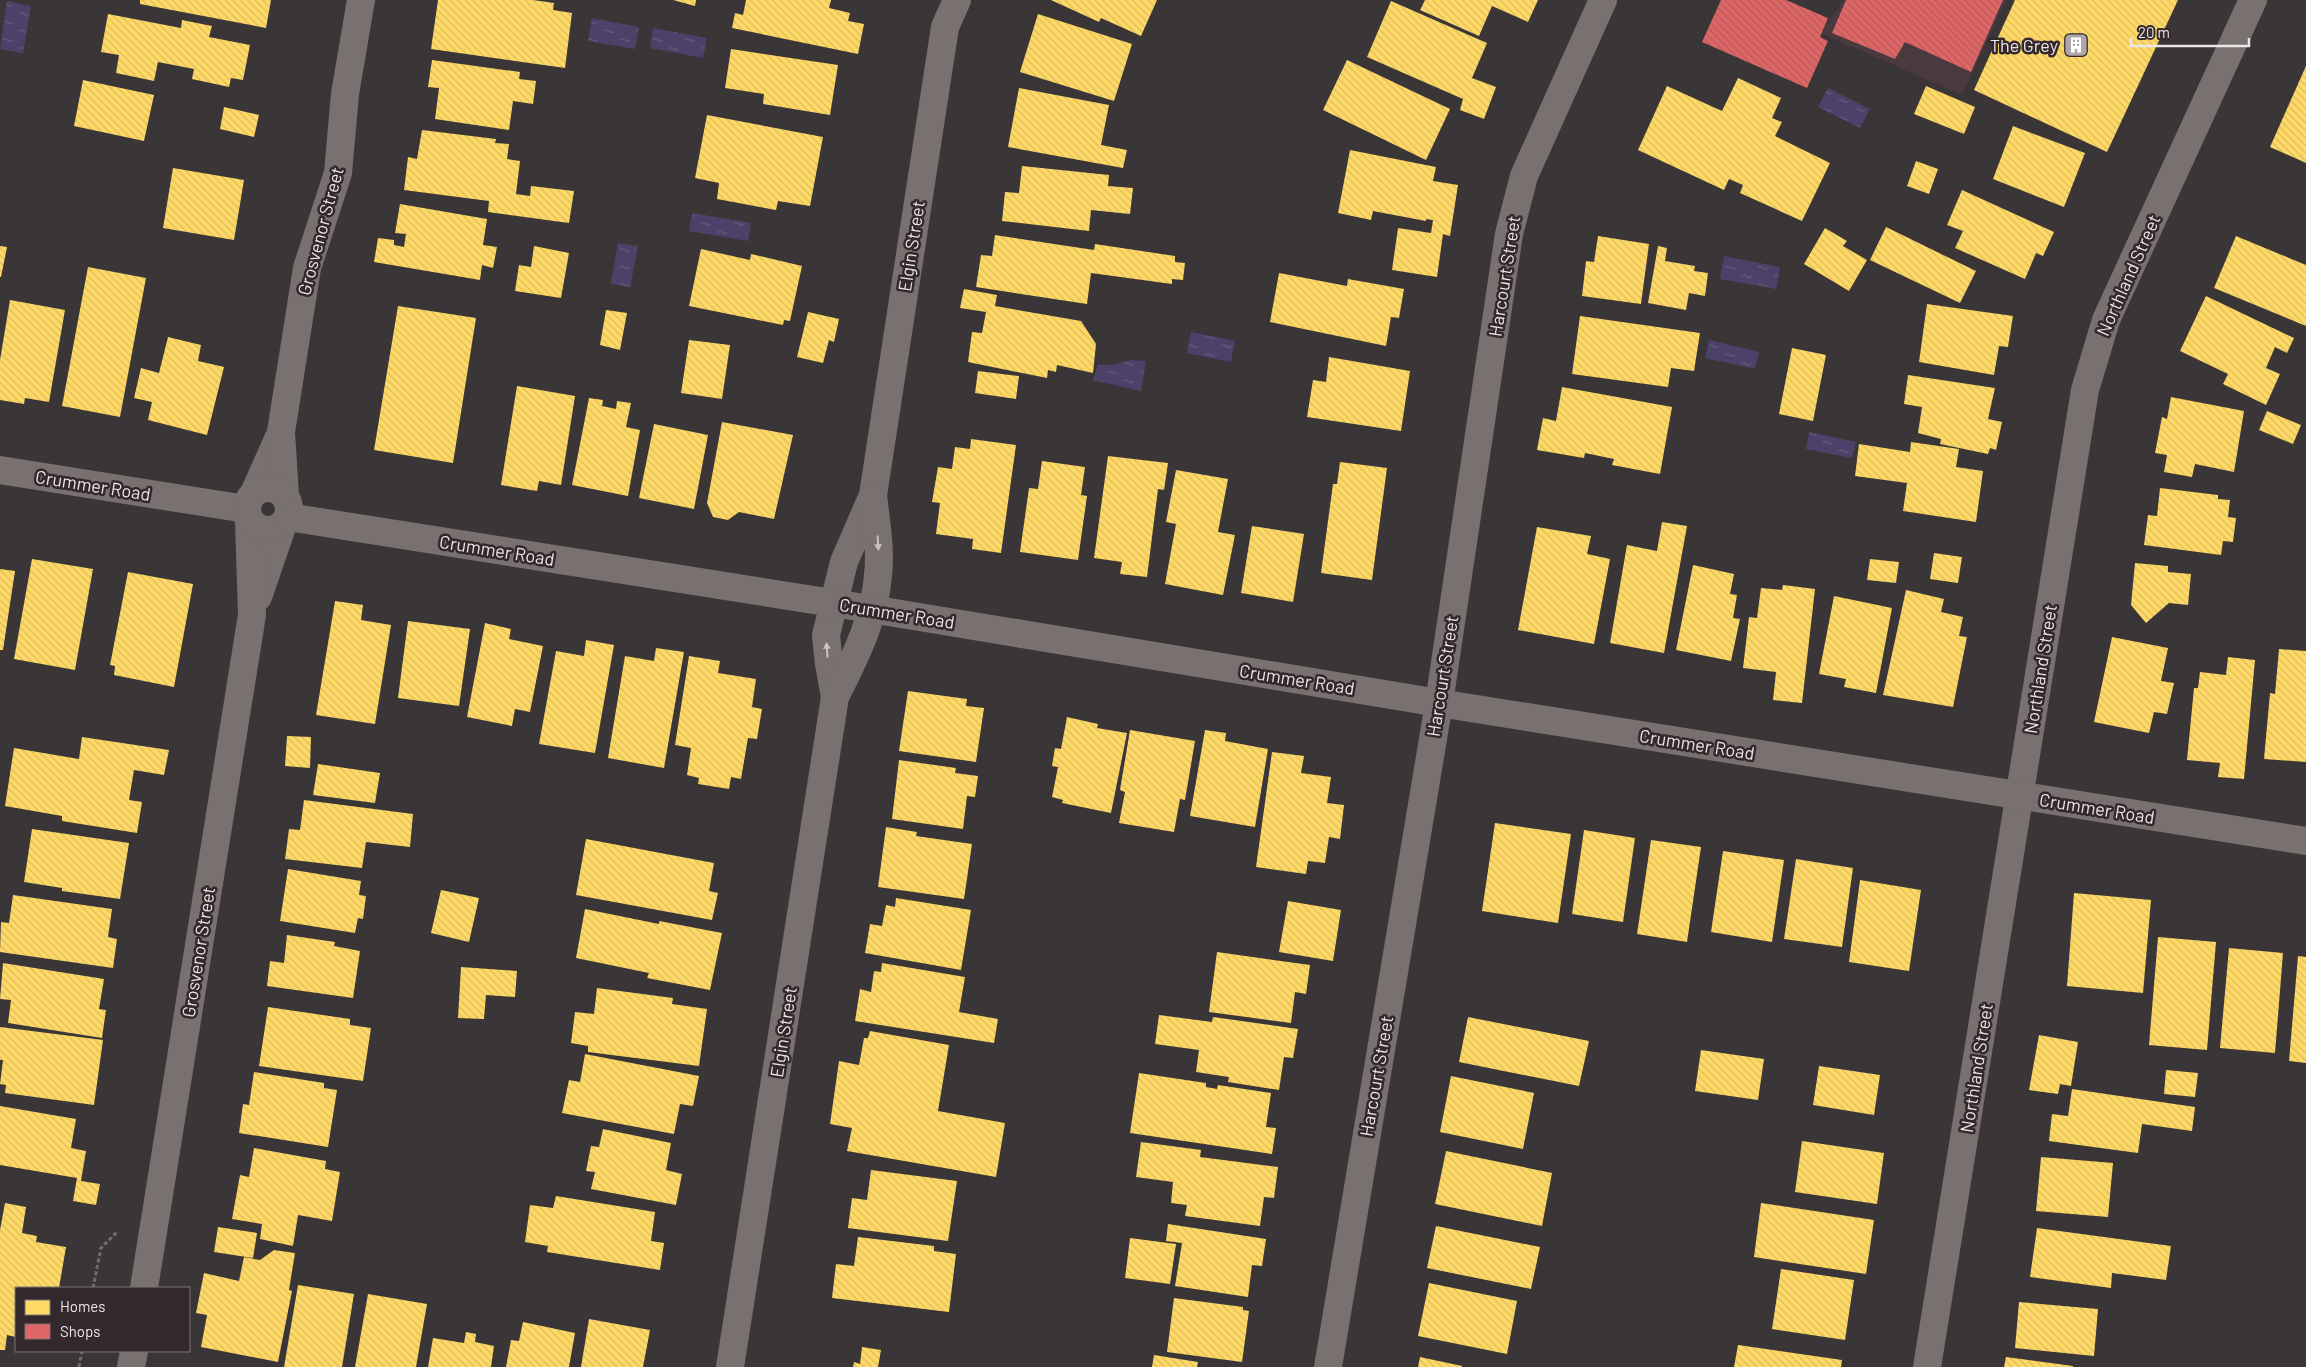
<svg xmlns="http://www.w3.org/2000/svg" width="2306" height="1367" font-family="Barlow,sans-serif">
  <defs>
    <pattern id="water-ripples" width="26" height="14" patternUnits="userSpaceOnUse" patternTransform="scale(1.25)"><rect width="26" height="14" fill="#4e4169"/><path d="M2 4q2-2 4 0t4 0M15 11q2-2 4 0t4 0" fill="none" stroke="#685c7e"/></pattern>
    <pattern id="homes-back-hatch" width="6" height="6" patternUnits="userSpaceOnUse" patternTransform="scale(1.25)"><rect width="6" height="6" fill="#ffd966"/><path d="M-1 5l2 2M0 0l6 6M5-1l2 2" fill="none" stroke="#dabb5f"/></pattern>
    <pattern id="shops-back-hatch" width="6" height="6" patternUnits="userSpaceOnUse" patternTransform="scale(1.25)"><rect width="6" height="6" fill="#e06666"/><path d="M-1 5l2 2M0 0l6 6M5-1l2 2" fill="none" stroke="#b25c5c"/></pattern>
  </defs>
  <rect width="100%" height="100%" fill="#3a3537"/>
  <polygon fill="#4a393f" points="1844,0 2006,0 1962,95 1820,33"/>
  <g fill="url(#water-ripples)">
    <polygon points="7,1 31,6 23,53 0,49"/>
    <polygon points="592,18 639,27 635,49 588,41"/>
    <polygon points="653,28 707,38 703,58 650,48"/>
    <polygon points="1828,88 1870,109 1860,128 1818,107"/>
    <polygon points="692,213 751,223 748,241 689,231"/>
    <polygon points="618,243 638,246 630,287 611,284"/>
    <polygon points="1724,256 1780,267 1776,289 1720,279"/>
    <polygon points="1191,332 1235,341 1231,362 1187,353"/>
    <polygon points="1709,340 1759,352 1755,369 1705,358"/>
    <polygon points="1131,360 1146,361 1141,391 1093,380 1098,365 1111,365"/>
    <polygon points="1809,432 1856,442 1852,458 1806,449"/>
  </g>
  <g fill="url(#homes-back-hatch)">
    <polygon points="140,0 271,0 266,28 140,4"/>
    <polygon points="438,0 533,0 554,3 553,10 572,13 565,68 431,49"/>
    <polygon points="673,0 696,0 695,6"/>
    <polygon points="746,0 831,0 829,8 850,13 848,21 864,24 858,54 732,28 735,13 743,15"/>
    <polygon points="1051,0 1157,0 1141,36 1101,18 1099,22"/>
    <polygon points="1425,0 1538,0 1528,22 1492,6 1479,36 1420,10"/>
    <polygon points="2015,0 2178,0 2107,152 1974,90"/>
    <polygon points="1391,1 1487,43 1472,78 1496,87 1484,119 1460,110 1463,99 1367,57"/>
    <polygon points="108,14 181,28 182,20 212,26 209,37 250,45 243,80 231,78 229,87 192,79 194,69 158,62 154,81 116,73 119,55 101,52"/>
    <polygon points="1038,14 1132,44 1114,101 1020,72"/>
    <polygon points="731,49 838,65 830,115 763,104 764,94 725,88"/>
    <polygon points="432,60 520,72 519,79 536,81 533,104 513,101 509,130 435,119 439,88 428,87"/>
    <polygon points="1347,60 1450,109 1426,160 1323,110"/>
    <polygon points="2306,66 2306,163 2270,147"/>
    <polygon points="1738,78 1781,98 1772,118 1782,122 1775,136 1830,163 1802,221 1740,193 1743,185 1729,179 1724,190 1638,150 1667,86 1722,111"/>
    <polygon points="83,80 154,95 144,141 74,126"/>
    <polygon points="1926,86 1975,107 1964,134 1914,114"/>
    <polygon points="1019,88 1109,105 1101,145 1127,150 1123,168 1008,147"/>
    <polygon points="224,107 259,115 254,137 220,129"/>
    <polygon points="707,115 823,137 810,206 778,201 776,210 717,199 719,183 695,178"/>
    <polygon points="2013,126 2085,153 2064,207 1993,179"/>
    <polygon points="422,130 496,139 495,143 509,144 507,159 520,161 516,194 530,196 531,186 574,191 569,223 488,212 489,201 404,190 408,157 417,159"/>
    <polygon points="1350,150 1436,167 1433,181 1458,185 1450,236 1443,234 1437,277 1392,270 1398,228 1431,233 1433,220 1426,219 1426,221 1373,211 1371,220 1338,213"/>
    <polygon points="1916,161 1938,169 1929,194 1907,186"/>
    <polygon points="1022,166 1109,175 1108,186 1133,188 1130,214 1091,210 1089,231 1002,221 1005,192 1019,193"/>
    <polygon points="173,168 244,180 234,240 163,228"/>
    <polygon points="1962,190 2054,232 2043,256 2036,253 2025,279 1955,248 1963,231 1947,225"/>
    <polygon points="400,204 487,219 483,245 497,247 493,268 482,265 480,280 374,262 378,238 394,240 394,245 404,247 406,234 395,233"/>
    <polygon points="1886,227 1976,271 1960,303 1870,260"/>
    <polygon points="1825,228 1847,241 1843,246 1867,260 1849,291 1804,264"/>
    <polygon points="995,235 1094,250 1095,244 1175,256 1175,262 1185,263 1183,280 1172,279 1172,284 1091,273 1087,304 976,287 981,255 992,256"/>
    <polygon points="1598,236 1649,244 1641,304 1582,296 1586,261 1594,262"/>
    <polygon points="2236,236 2306,265 2306,326 2214,288"/>
    <polygon points="0,246 7,247 1,277 0,277"/>
    <polygon points="534,246 569,253 561,298 515,291 519,265 531,267"/>
    <polygon points="1658,246 1667,248 1665,261 1695,266 1694,271 1708,273 1705,296 1689,293 1686,310 1648,303"/>
    <polygon points="701,249 750,260 751,254 802,266 790,321 784,320 783,325 689,306"/>
    <polygon points="88,267 146,278 120,417 62,406"/>
    <polygon points="1279,273 1347,286 1348,279 1404,289 1399,318 1391,317 1386,346 1270,322"/>
    <polygon points="964,289 997,295 995,306 1081,321 1096,344 1093,373 1057,365 1056,372 1048,370 1047,378 968,362 972,332 982,333 986,312 960,308"/>
    <polygon points="2206,296 2294,338 2287,353 2275,347 2266,368 2280,374 2266,405 2223,384 2228,374 2180,351"/>
    <polygon points="10,300 65,310 49,402 25,398 24,404 0,400 0,360"/>
    <polygon points="1927,304 2013,316 2008,347 1999,346 1994,375 1919,362"/>
    <polygon points="398,306 476,318 453,463 374,450"/>
    <polygon points="606,310 627,313 620,350 600,345"/>
    <polygon points="808,312 839,319 834,342 829,340 823,363 797,357"/>
    <polygon points="1580,316 1700,333 1694,371 1671,368 1668,387 1572,374"/>
    <polygon points="168,337 201,345 198,361 224,367 207,435 148,420 152,402 134,398 141,368 159,373"/>
    <polygon points="689,340 730,345 722,399 681,393"/>
    <polygon points="1792,348 1826,355 1813,421 1779,414"/>
    <polygon points="1329,357 1410,371 1401,431 1307,417 1313,380 1326,382"/>
    <polygon points="978,371 1019,376 1016,399 975,393"/>
    <polygon points="1908,375 1995,388 1988,419 2002,422 1996,450 1990,448 1988,454 1940,444 1941,439 1918,433 1922,407 1904,404"/>
    <polygon points="517,386 575,396 561,485 539,481 537,491 501,485"/>
    <polygon points="1562,387 1672,407 1660,474 1612,465 1614,459 1585,453 1584,458 1537,450 1543,418 1556,421"/>
    <polygon points="2171,397 2244,411 2234,472 2195,464 2192,477 2164,472 2167,455 2155,453 2162,417 2167,419"/>
    <polygon points="589,398 603,400 602,406 616,409 617,401 631,403 626,427 640,430 628,496 572,485"/>
    <polygon points="2267,411 2301,425 2293,444 2259,430"/>
    <polygon points="722,422 793,435 774,519 739,512 728,520 713,517 707,503"/>
    <polygon points="654,424 708,435 694,509 639,498"/>
    <polygon points="971,439 1016,445 1001,553 972,549 973,539 936,534 940,503 932,502 938,467 952,469 955,447 970,449"/>
    <polygon points="1911,442 1959,449 1956,467 1983,471 1976,522 1903,511 1907,483 1855,476 1859,444 1910,452"/>
    <polygon points="1108,456 1168,463 1164,490 1158,489 1147,577 1120,574 1122,562 1094,558"/>
    <polygon points="1042,461 1085,467 1081,495 1087,496 1078,560 1020,552 1029,488 1038,489"/>
    <polygon points="1340,462 1387,468 1372,580 1321,573 1333,484 1337,484"/>
    <polygon points="1176,470 1228,479 1218,532 1235,535 1223,595 1165,584 1176,524 1166,522"/>
    <polygon points="2160,488 2218,495 2218,499 2230,500 2228,517 2236,518 2233,542 2223,541 2221,555 2144,545 2148,515 2157,516"/>
    <polygon points="1662,522 1687,526 1664,653 1610,643 1627,545 1657,551"/>
    <polygon points="1252,526 1304,534 1293,602 1241,593"/>
    <polygon points="1537,527 1591,536 1587,554 1610,559 1594,644 1518,630"/>
    <polygon points="1934,553 1962,557 1958,583 1930,579"/>
    <polygon points="32,559 93,569 75,670 14,659"/>
    <polygon points="1870,559 1899,562 1896,583 1867,580"/>
    <polygon points="2135,563 2168,566 2168,572 2191,574 2188,605 2169,603 2146,623 2131,605"/>
    <polygon points="1693,565 1734,574 1730,594 1737,595 1733,618 1740,619 1731,661 1676,650"/>
    <polygon points="0,569 15,571 3,650 0,650"/>
    <polygon points="128,572 193,584 174,687 114,675 115,666 110,665"/>
    <polygon points="1783,585 1815,589 1802,703 1773,700 1776,672 1743,668 1749,617 1757,618 1761,588 1782,590"/>
    <polygon points="1906,590 1944,599 1941,612 1963,617 1959,636 1967,637 1953,707 1883,695"/>
    <polygon points="1834,596 1892,608 1876,693 1844,687 1846,679 1819,674"/>
    <polygon points="335,601 363,605 361,620 391,625 375,724 316,715"/>
    <polygon points="408,621 470,629 459,706 398,698"/>
    <polygon points="485,623 511,629 509,639 543,646 530,712 515,709 512,726 467,717"/>
    <polygon points="2112,637 2168,648 2161,681 2174,683 2167,714 2154,712 2149,733 2094,722"/>
    <polygon points="586,640 614,645 595,753 539,744 556,651 584,656"/>
    <polygon points="656,648 684,652 664,768 608,758 625,656 654,661"/>
    <polygon points="2279,649 2306,651 2306,762 2264,759 2270,693 2275,694"/>
    <polygon points="689,656 720,661 718,673 756,679 752,707 762,709 757,739 748,738 741,779 731,777 729,789 698,784 699,778 687,775 691,748 675,745"/>
    <polygon points="2228,657 2255,660 2244,779 2218,777 2220,763 2187,760 2194,688 2198,688 2200,672 2226,675"/>
    <polygon points="908,691 967,699 966,706 984,708 976,762 899,751"/>
    <polygon points="1067,717 1098,724 1097,728 1127,733 1111,813 1062,803 1063,800 1052,797 1058,767 1052,766 1055,748 1061,749"/>
    <polygon points="1130,730 1195,741 1185,800 1180,799 1174,832 1119,823 1125,792 1120,790"/>
    <polygon points="1205,730 1226,733 1225,741 1268,749 1255,827 1190,816"/>
    <polygon points="287,736 311,737 310,768 285,766"/>
    <polygon points="82,737 169,750 164,775 134,770 129,800 142,802 137,833 62,821 62,816 5,806 14,748 79,759"/>
    <polygon points="1272,752 1304,756 1301,773 1331,777 1327,803 1344,805 1340,839 1329,837 1325,863 1308,861 1306,874 1256,867"/>
    <polygon points="899,760 956,768 955,773 978,776 975,797 967,796 963,829 892,819"/>
    <polygon points="318,764 380,773 375,803 313,795"/>
    <polygon points="304,800 413,814 410,847 366,842 362,868 285,859 289,829 300,830"/>
    <polygon points="1495,823 1571,834 1558,923 1482,911"/>
    <polygon points="886,827 917,832 916,836 972,844 964,899 878,887"/>
    <polygon points="32,829 129,843 120,899 62,891 62,888 24,882"/>
    <polygon points="1584,830 1635,838 1623,922 1572,914"/>
    <polygon points="586,839 714,863 709,891 718,893 712,920 576,895"/>
    <polygon points="1651,840 1701,847 1687,942 1637,934"/>
    <polygon points="1723,851 1784,860 1772,942 1711,932"/>
    <polygon points="1796,859 1853,868 1842,947 1784,939"/>
    <polygon points="288,869 361,881 359,895 366,896 363,919 358,918 355,933 280,921"/>
    <polygon points="1860,880 1921,890 1909,971 1849,962"/>
    <polygon points="441,890 479,898 469,942 431,933"/>
    <polygon points="2074,893 2151,900 2143,993 2067,986"/>
    <polygon points="13,895 112,909 108,937 117,939 113,968 0,952 1,922 9,923"/>
    <polygon points="896,898 971,910 961,970 865,953 870,924 882,926 886,905 895,907"/>
    <polygon points="1288,901 1341,910 1333,961 1279,952"/>
    <polygon points="585,909 659,924 659,921 722,933 710,990 647,978 649,973 576,958"/>
    <polygon points="287,935 335,942 334,946 360,951 353,998 267,986 270,961 284,963"/>
    <polygon points="2158,937 2216,942 2207,1050 2149,1045"/>
    <polygon points="2229,948 2283,953 2275,1053 2220,1048"/>
    <polygon points="1217,952 1310,965 1306,994 1295,992 1291,1023 1209,1012"/>
    <polygon points="2298,956 2306,957 2306,1063 2289,1061"/>
    <polygon points="3,963 104,979 99,1009 106,1010 102,1038 8,1023 11,1000 0,999"/>
    <polygon points="882,963 965,977 959,1012 998,1019 994,1043 855,1021 860,989 871,992 874,971 881,972"/>
    <polygon points="461,967 517,971 515,997 486,995 484,1019 458,1018"/>
    <polygon points="597,988 673,998 672,1004 707,1009 699,1066 588,1052 588,1046 571,1043 575,1012 594,1014"/>
    <polygon points="268,1007 350,1019 350,1025 371,1028 363,1081 259,1066"/>
    <polygon points="1159,1015 1212,1022 1213,1017 1298,1029 1293,1058 1284,1057 1279,1090 1228,1082 1229,1077 1196,1072 1199,1050 1155,1044"/>
    <polygon points="1468,1017 1589,1041 1579,1086 1459,1062"/>
    <polygon points="0,1027 103,1040 94,1105 5,1093 6,1085 0,1084 3,1060 0,1060"/>
    <polygon points="870,1031 949,1045 938,1111 1005,1123 996,1177 847,1151 852,1128 830,1124 839,1061 859,1065 864,1038 868,1038"/>
    <polygon points="2039,1035 2078,1042 2071,1086 2060,1084 2058,1094 2029,1090"/>
    <polygon points="1701,1050 1764,1059 1758,1100 1695,1091"/>
    <polygon points="585,1054 699,1076 693,1106 680,1104 674,1134 562,1113 569,1080 580,1082"/>
    <polygon points="1819,1066 1880,1075 1874,1115 1813,1105"/>
    <polygon points="2166,1070 2198,1073 2195,1097 2164,1094"/>
    <polygon points="254,1072 324,1083 324,1088 337,1090 328,1147 239,1133 243,1104 249,1105"/>
    <polygon points="1139,1073 1206,1083 1206,1087 1217,1089 1218,1085 1271,1093 1266,1127 1276,1128 1272,1154 1130,1133"/>
    <polygon points="1451,1076 1534,1093 1523,1149 1440,1132"/>
    <polygon points="2072,1089 2195,1107 2192,1131 2142,1124 2138,1153 2049,1141 2052,1114 2068,1116"/>
    <polygon points="0,1106 76,1119 71,1148 86,1151 81,1181 100,1184 96,1205 73,1201 77,1178 0,1165"/>
    <polygon points="603,1129 671,1143 666,1170 682,1174 676,1205 591,1189 595,1172 586,1171 591,1146 599,1147"/>
    <polygon points="1802,1141 1884,1153 1877,1204 1795,1192"/>
    <polygon points="1141,1142 1201,1150 1200,1157 1278,1167 1274,1198 1264,1197 1260,1226 1185,1216 1187,1205 1171,1203 1173,1182 1136,1177"/>
    <polygon points="254,1148 326,1161 325,1169 340,1172 332,1221 298,1215 293,1246 260,1239 262,1224 232,1219 240,1175 249,1177"/>
    <polygon points="1446,1151 1552,1173 1542,1226 1435,1204"/>
    <polygon points="2041,1157 2113,1163 2108,1217 2036,1211"/>
    <polygon points="871,1170 957,1181 948,1241 848,1228 852,1198 867,1200"/>
    <polygon points="556,1196 655,1212 651,1241 664,1243 660,1270 547,1252 548,1246 525,1242 530,1205 553,1208"/>
    <polygon points="5,1203 26,1207 22,1233 37,1236 36,1242 66,1247 59,1288 16,1288 16,1337 7,1335 5,1350 0,1350 0,1230"/>
    <polygon points="1761,1203 1874,1220 1866,1274 1754,1257"/>
    <polygon points="1168,1224 1266,1239 1262,1266 1252,1265 1248,1297 1175,1286 1182,1243 1166,1241"/>
    <polygon points="1436,1226 1540,1247 1531,1289 1427,1268"/>
    <polygon points="218,1227 257,1233 253,1258 214,1252"/>
    <polygon points="2037,1228 2171,1246 2166,1280 2112,1273 2111,1288 2030,1277"/>
    <polygon points="858,1237 934,1246 934,1251 956,1254 949,1312 832,1298 836,1264 854,1266"/>
    <polygon points="1130,1238 1176,1244 1170,1284 1125,1278"/>
    <polygon points="274,1250 295,1253 289,1290 292,1291 278,1362 201,1347 207,1315 196,1313 204,1273 239,1281 244,1257 260,1260"/>
    <polygon points="1781,1269 1854,1280 1845,1340 1772,1329"/>
    <polygon points="1429,1283 1517,1301 1507,1354 1418,1336"/>
    <polygon points="298,1285 354,1294 342,1367 284,1367"/>
    <polygon points="368,1294 427,1304 416,1367 355,1367"/>
    <polygon points="1174,1298 1243,1307 1243,1310 1249,1311 1242,1362 1167,1352"/>
    <polygon points="2019,1302 2098,1309 2094,1356 2015,1348"/>
    <polygon points="589,1319 650,1330 643,1367 581,1367"/>
    <polygon points="523,1322 575,1333 569,1367 506,1367 511,1340 519,1341"/>
    <polygon points="466,1332 476,1334 475,1342 494,1346 491,1367 428,1367 433,1338 464,1343"/>
    <polygon points="1738,1345 1842,1360 1841,1367 1734,1367"/>
    <polygon points="862,1347 881,1350 878,1367 853,1367 854,1362 860,1364"/>
    <polygon points="1154,1355 1198,1362 1197,1367 1152,1367"/>
    <polygon points="1420,1357 1462,1366 1462,1367 1418,1367"/>
    <polygon points="2006,1357 2073,1366 2073,1367 2004,1367"/>
  </g>
  <g fill="url(#shops-back-hatch)">
    <polygon points="1721,0 1786,0 1828,18 1820,37 1828,41 1807,88 1702,42"/>
    <polygon points="1846,0 2003,0 1971,72 1905,42 1895,59 1832,33"/>
  </g>
  <g fill="none" stroke-linecap="round" stroke-linejoin="round">
    <g stroke="#716c6d" stroke-width="3" stroke-dasharray="4 2.5" stroke-linecap="butt">
      <polyline points="93,1288 101,1248 117,1232"/>
      <polyline points="79,1367 82,1351"/>
    </g>
    <g stroke="#797070" stroke-width="28">
      <polyline points="255,491 279,437"/>
      <polyline points="285,496 281,432 307,268 338,173 345,94 361,0"/>
      <polyline points="258,597 283,524"/>
      <polyline points="835,697 829,664 826,635 844,562 873,495 945,27 957,0"/>
      <polyline points="144,1288 252,615 249,521"/>
      <polyline points="131,1367 134,1351"/>
      <path d="M730 1367 835 697C854 659 875 619 878 575 881 548 876 522 873 495"/>
      <polyline points="1328,1367 1439,703 1509,234 1524,176 1603,0"/>
      <polyline points="1927,1367 2085,390 2106,320 2253,0"/>
    </g>
    <g stroke="#797070" stroke-width="28">
      <polyline points="0,470 246,509"/>
      <circle cx="268" cy="509" r="21"/>
      <polyline points="288,517 871,609 1439,703 2306,841"/>
    </g>
  </g>
  <defs><path id="oneway-solid" d="M-6-.8H1V-3.2L6.5 0L1 3.2V.8H-6Z" transform="scale(1.25)"/></defs>
  <g fill="#cac2c3">
    <use href="#oneway-solid" transform="translate(878 543) rotate(87)"/>
    <use href="#oneway-solid" transform="translate(827 650) rotate(-94)"/>
  </g>
  <defs>
    <g id="building-square" transform="scale(1.25)"><rect x="-9" y="-9" width="18" height="18" rx="4" fill="#aea7a9" stroke="#33282c"/><path d="M-4-6H4V6H1V3H-1V6H-4ZM-2.5-4.3h1.7v1.8h-1.7ZM.8-4.3h1.7v1.8H.8ZM-2.5-1h1.7V.8h-1.7ZM.8-1h1.7V.8H.8Z" fill="#fff"/></g>
  </defs>
  <g fill-rule="evenodd">
    <use href="#building-square" x="2076" y="45"/>
  </g>
  <g text-anchor="middle" dominant-baseline="central" stroke-width="5" stroke-linejoin="round" paint-order="stroke">
    <g font-size="18" fill="#ece5e7" stroke="#33282c" text-anchor="end">
      <text x="2058" y="45">The Grey</text>
    </g>
    <g font-size="18" fill="#ece5e7" stroke="#33282c">
      <text transform="translate(320 231) rotate(-75)">Grosvenor Street</text>
      <text transform="translate(911 246) rotate(-81)">Elgin Street</text>
      <text transform="translate(2128 275) rotate(-66)">Northland Street</text>
      <text transform="translate(1504 276) rotate(-81)">Harcourt Street</text>
      <text transform="translate(93 485) rotate(9)">Crummer Road</text>
      <text transform="translate(497 550) rotate(9)">Crummer Road</text>
      <text transform="translate(897 613) rotate(9)">Crummer Road</text>
      <text transform="translate(2040 669) rotate(-81)">Northland Street</text>
      <text transform="translate(1442 676) rotate(-81)">Harcourt Street</text>
      <text transform="translate(1297 679) rotate(9)">Crummer Road</text>
      <text transform="translate(1697 744) rotate(9)">Crummer Road</text>
      <text transform="translate(2097 808) rotate(9)">Crummer Road</text>
      <text transform="translate(198 952) rotate(-81)">Grosvenor Street</text>
      <text transform="translate(783 1032) rotate(-81)">Elgin Street</text>
      <text transform="translate(1976 1068) rotate(-81)">Northland Street</text>
      <text transform="translate(1376 1076) rotate(-80)">Harcourt Street</text>
    </g>
  </g>
  <rect x="15" y="1287" width="175" height="65" fill="#33282c" stroke="#7d7477"/>
  <rect x="25" y="1300" width="25" height="15" fill="#ffd966" stroke="#7d7477"/>
  <text x="60" y="1312" font-size="15" fill="#ece5e7">Homes</text>
  <rect x="25" y="1324" width="25" height="15" fill="#e06666" stroke="#7d7477"/>
  <text x="60" y="1337" font-size="15" fill="#ece5e7">Shops</text>
  <path d="M2131 38v8h118v-8" fill="none" stroke="#ece5e7" stroke-width="2.5"/>
  <text x="2138" y="38" font-size="15" fill="#ece5e7" stroke="#33282c" stroke-width="4" paint-order="stroke">20 m</text>
</svg>
